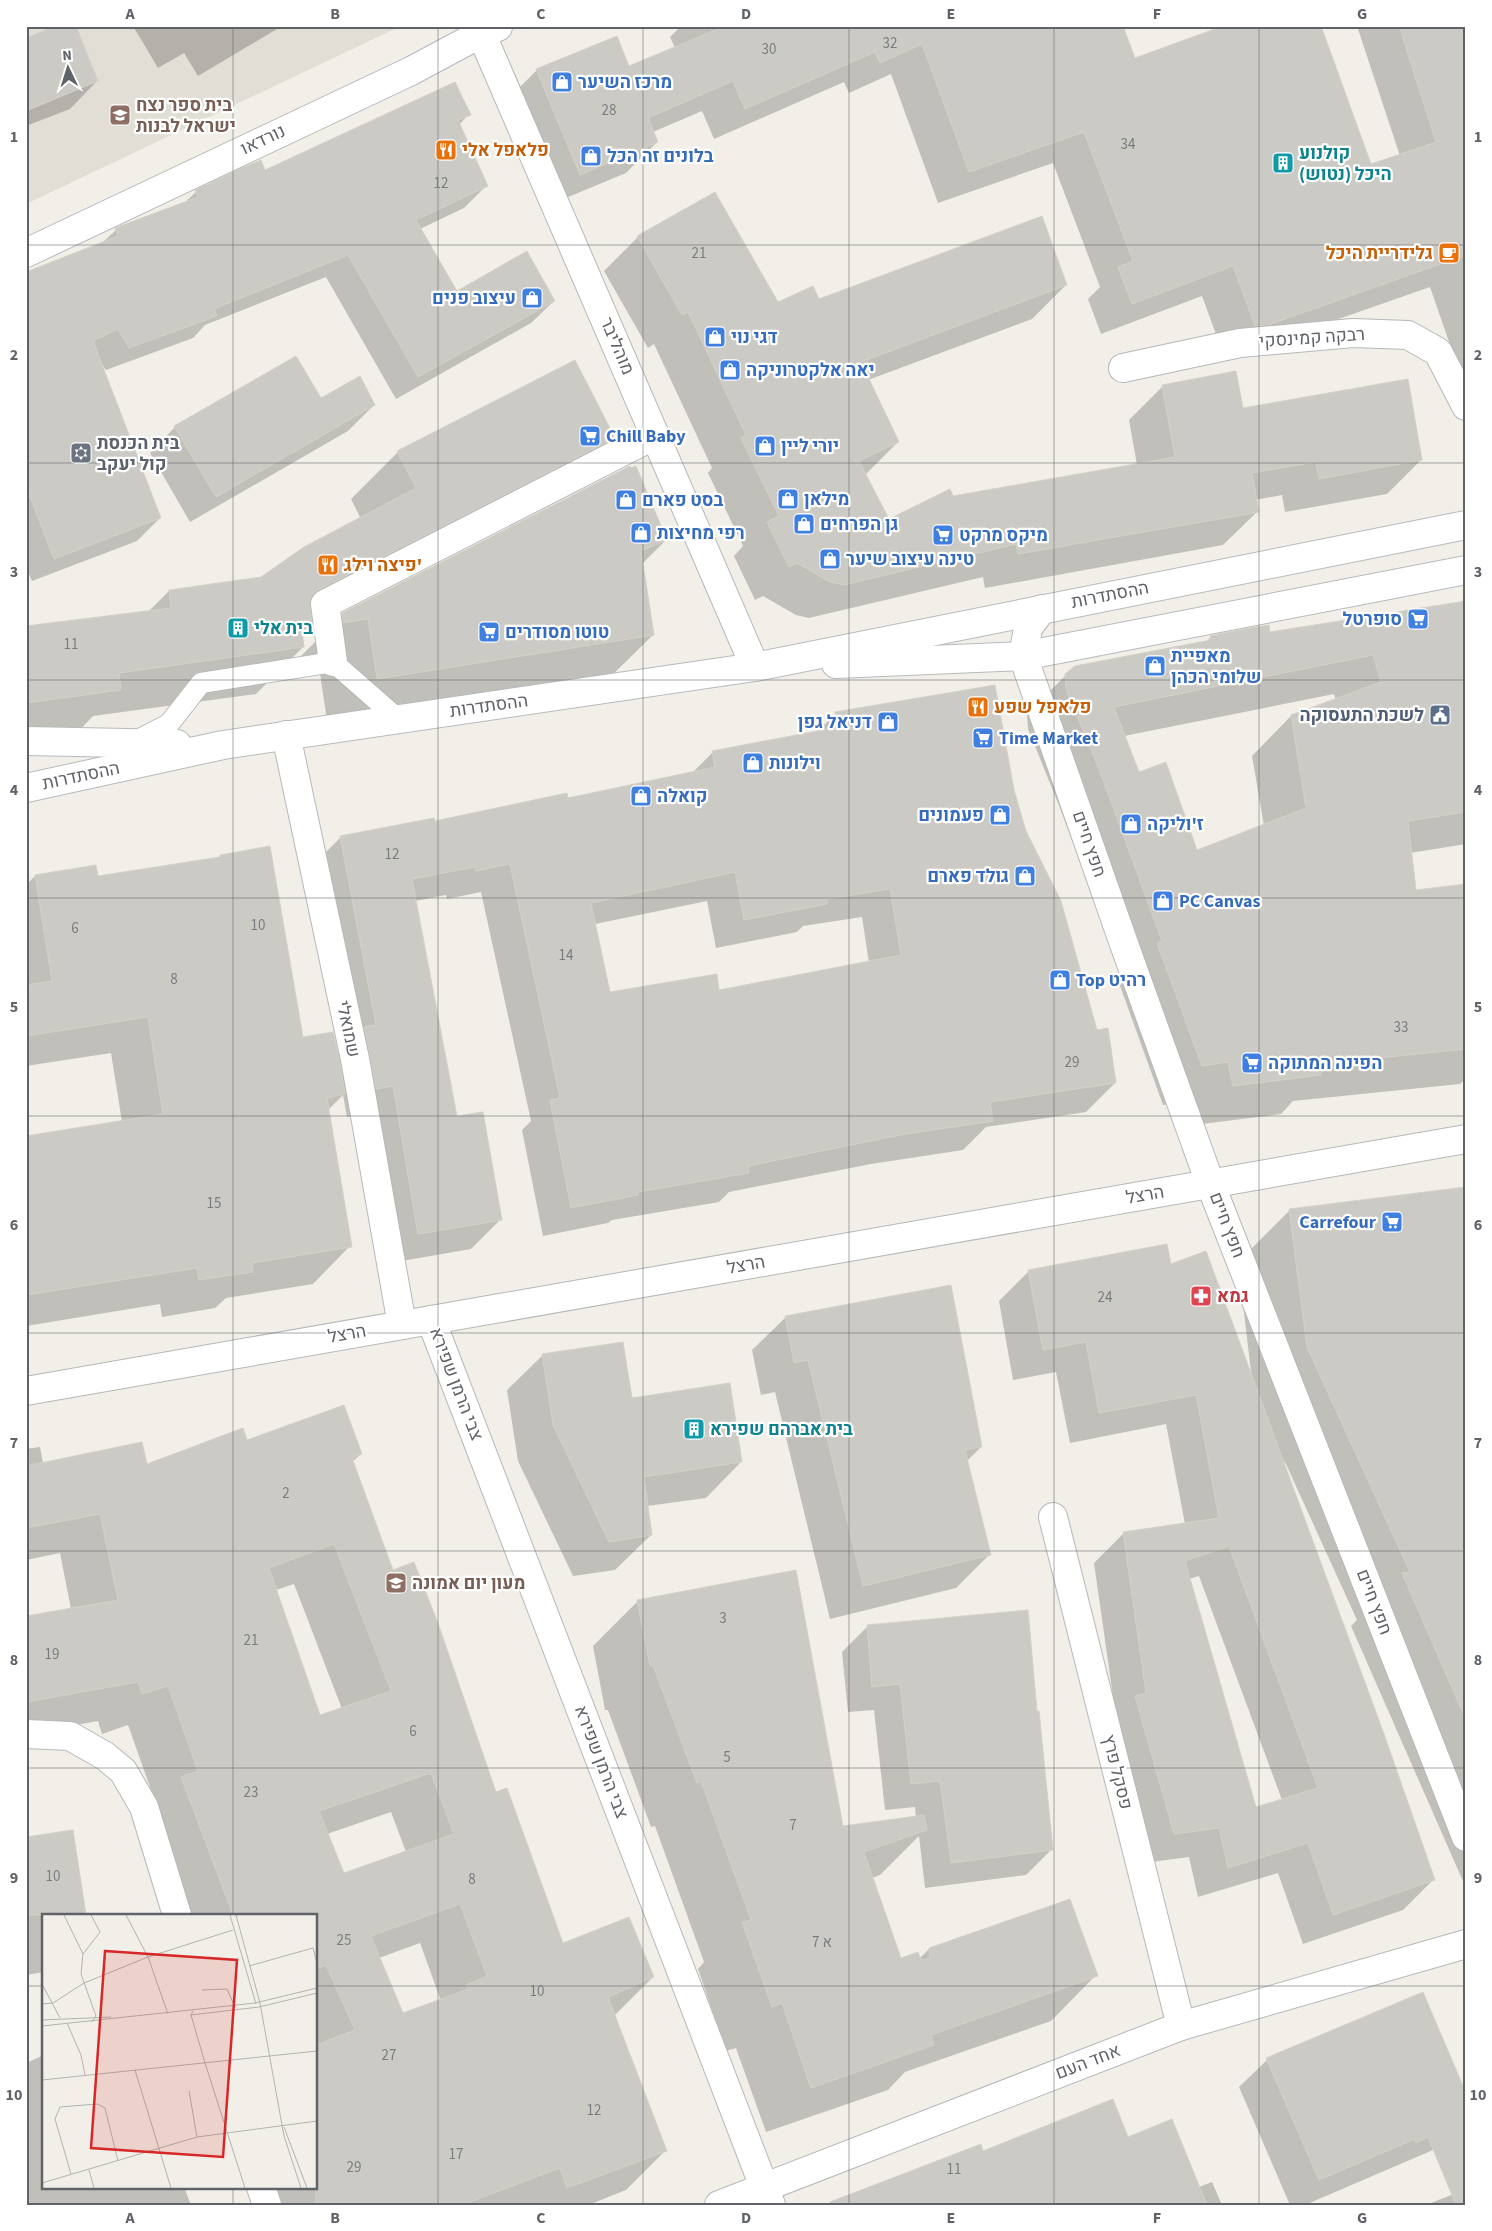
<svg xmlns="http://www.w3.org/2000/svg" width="1492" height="2231" font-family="'Source Sans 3',Heebo,sans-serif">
  <rect width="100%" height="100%" fill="#f1efe8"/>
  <polygon fill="#e1ded6" points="26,26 401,26 26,204"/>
  <g fill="#0003" fill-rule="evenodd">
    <polygon points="133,26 282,26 198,76 184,53 158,68"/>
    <polygon points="681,26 1121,26 1134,60 1370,166 1400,156 1357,26 1466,26 1466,391 1430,287 1236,355 1224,356 1202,296 1101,334 1088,299 1100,287 1053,163 938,203 891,74 849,93 844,82 714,139 702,111 653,132 657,142 626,173 549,205 506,101 537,70 628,67 675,48 670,37"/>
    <polygon points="26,39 97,81 70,109 26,126"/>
    <polygon points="469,114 459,125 486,186 464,208 420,229 456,293 554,301 531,323 396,399 326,277 205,325 193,338 106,370 102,365 160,518 137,541 32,581 26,567 26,307 101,244 117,229 183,204 196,192 245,168 264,171"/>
    <polygon points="638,237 778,304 1066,285 1032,319 868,380 898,442 865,475 888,520 952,498 1137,465 1129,420 1163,386 1421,460 1387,494 1285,512 1282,495 1255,500 1257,512 1223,545 985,588 983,577 809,618 796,615 763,596 755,600 734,556 743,546 708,473 712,468 654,344 648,348 604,271"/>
    <polygon points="374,405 348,431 190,522 150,453 175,427"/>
    <polygon points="614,438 567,485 310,616 311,628 302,637 303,647 256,694 93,716 73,737 26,743 26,628 148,612 169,591 261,578 361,519 351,499 398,452"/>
    <polygon points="666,540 642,564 653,635 604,683 328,727 319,667 294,663 343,614"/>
    <path d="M1466 602V844L1410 853 1415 891 1466 886V1078L1460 1084 1293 1101 1281 1114 1194 1125 1190 1101 1163 1105 1119 983 1123 979 1060 808 1028 729 1027 714 1066 675 1205 643 1211 637 1269 633ZM1334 694 1336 700 1291 716 1252 756 1264 826 1197 852 1138 773 1124 736Z"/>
    <path d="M836 713 1012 790 1025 831 1115 1083 1086 1112 986 1127 963 1150 871 1164 729 1192 719 1202 612 1220 608 1223 543 1236 522 1130 531 1121 481 892 447 899 446 895 415 901 456 1118 500 1220 471 1249 390 1263 364 1114 347 1117 343 1095 328 1110 350 1246 313 1284 226 1298 215 1308 162 1317 160 1304 26 1326V1137L122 1122 111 1053 26 1066V885L35 876 97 877 218 858 220 856 302 1039 337 1056 346 1047 312 866 341 837 568 799 692 773 713 752 817 732ZM707 901 716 948 797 932 803 926 862 917 869 963 718 991 609 993 595 924Z"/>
    <path d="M1466 1188V1888L1351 1626 1357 1620 1285 1462 1283 1463 1433 1880 1403 1910 1303 1944 1278 1873 1198 1897 1189 1857 1144 1863 1116 1717 1094 1563 1124 1533 1185 1524 1166 1424 1070 1443 1056 1372 1013 1380 999 1301 1029 1271 1170 1266 1252 1380 1238 1262 1290 1210ZM1199 1576 1282 1800 1255 1808 1189 1579Z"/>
    <polygon points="786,1317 981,1447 967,1461 989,1555 956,1588 830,1619 775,1392 761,1395 752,1350"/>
    <polygon points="543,1355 631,1400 741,1462 706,1498 647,1506 651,1535 615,1570 573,1576 518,1461 507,1390"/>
    <path d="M247 1441 361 1454 352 1462 392 1571 562 1945 653 1977 614 2016 666 2150 626 2190 588 2205H262L256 2187H316V1915H178L156 1804 128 1725 102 1734 98 1721 26 1734V1617L71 1609 60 1553 26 1560V1449L40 1447 43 1463 146 1466ZM294 1584 342 1709 320 1717 276 1590ZM391 1812 406 1852 344 1874 327 1834ZM420 1943 441 2001 402 2015 379 1958Z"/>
    <polygon points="638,1601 842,1827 916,1817 915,1807 885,1810 874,1710 848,1712 842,1652 868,1626 1036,1713 1052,1849 1026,1875 925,1888 919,1836 880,1875 872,1878 900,1960 919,1959 929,1949 1096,1975 1051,2021 905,2072 888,2090 766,2132 736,2048 726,2051 698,1969 704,1962 655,1826 651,1827 608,1710 605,1710 593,1646"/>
    <polygon points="26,1838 44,1915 44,1972 26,1975"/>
    <polygon points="44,2055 44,2187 184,2187 191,2205 26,2205 26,2063"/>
    <polygon points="1267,2060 1447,2144 1305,2205 1290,2205 1239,2087"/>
    <polygon points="1128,2139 1199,2187 1212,2182 1222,2205 844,2205 983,2153"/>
    <polygon points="1466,2189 1466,2205 1426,2205"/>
  </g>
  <g fill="#cccac5" stroke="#d6d1c6" fill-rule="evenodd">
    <polygon points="55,26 76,26 98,81 26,111 26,38"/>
    <polygon points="725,26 1123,26 1135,58 1223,26 1321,26 1371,164 1436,142 1399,26 1466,26 1466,255 1268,325 1255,326 1233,266 1132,304 1118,267 1133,261 1084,132 969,172 922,44 880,63 875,52 745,109 733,81 648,118 658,142 580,175 536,69 617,36 629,66"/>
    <polygon points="455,82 471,115 458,120 488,186 416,220 457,291 527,251 555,301 418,377 348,255 214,309 217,316 129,348 118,329 93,341 161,518 54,559 26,486 26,272 118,236 115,228 198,197 195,190 244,167 261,160 265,170"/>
    <polygon points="715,192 778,302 813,286 819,299 1042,216 1067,285 861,362 899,442 859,461 889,519 950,489 953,496 1175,457 1162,385 1236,371 1243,408 1408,379 1422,460 1319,479 1316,462 1252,473 1259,512 1018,554 1016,544 844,585 830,582 797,563 789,567 767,522 779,516 741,438 746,435 688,312 682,315 637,236"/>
    <polygon points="296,356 321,398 360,376 375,405 216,497 174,426"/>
    <polygon points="575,360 615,438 318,590 311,596 310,606 313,628 302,630 304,647 119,673 121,690 26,703 26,626 171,608 169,590 261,577 304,547 416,488 397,451"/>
    <polygon points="630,466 631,468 636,466 667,540 641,551 654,635 377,679 368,619 343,623 342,613"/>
    <path d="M1466 601V812L1408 821 1416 890 1466 884V1049L1320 1064 1321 1075 1233 1086 1228 1062 1202 1066 1157 943 1162 941 1099 769 1066 689 1065 674 1075 666 1211 640 1210 636 1244 629 1269 625 1270 632ZM1373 655 1381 682 1291 715 1306 808 1197 850 1166 762 1139 772 1114 707Z"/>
    <path d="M995 685 1014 790 1026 831 1061 901 1097 1030 1108 1028 1116 1083 990 1102 993 1121 900 1135 748 1166 749 1173 638 1192V1195L571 1208 550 1100 560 1098 510 864 476 871 475 867 412 879 457 1116 483 1112 502 1220 418 1234 393 1086 376 1089 364 1027 376 1025 340 836 434 818 435 821 567 793 568 798 715 767 712 751 838 727 835 712ZM735 872 744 920 827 904V899L890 889 901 955 719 990 717 974 610 992 591 903Z"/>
    <polygon points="270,846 303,1037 333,1032 340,1062 345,1094 327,1098 352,1247 252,1263 253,1272 199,1280 197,1268 26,1295 26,1136 163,1114 148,1017 26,1036 26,985 52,981 35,875 96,865 98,876 220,857 220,855"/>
    <polygon points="1466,1187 1466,1720 1402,1573 1410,1572 1307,1347 1289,1209"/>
    <path d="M1167 1244 1171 1264 1206 1251 1384 1734 1435 1880 1333 1915 1308 1843 1228 1868 1219 1828 1174 1834 1135 1696 1146 1693 1123 1532 1219 1518 1196 1395 1099 1413 1086 1342 1043 1350 1028 1270ZM1229 1546 1318 1788 1256 1807 1185 1561Z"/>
    <polygon points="951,1285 982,1447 965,1450 991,1555 863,1586 808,1360 794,1363 785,1316"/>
    <polygon points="623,1342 632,1398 730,1383 742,1462 644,1477 652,1535 609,1542 553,1425 542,1354"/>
    <path d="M344 1405 362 1454 352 1458 393 1570 414 1562 439 1626 496 1792 507 1788 563 1943 629 1917 654 1977 608 1997 667 2151 567 2188 560 2168 462 2205H316V2045L355 2030 326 1965 316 1969V1915H233L181 1777 198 1771 168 1686 142 1694 138 1682 26 1702V1616L118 1600 100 1514 26 1528V1466L142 1442 147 1464 243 1428 247 1440ZM334 1544 391 1691 320 1715 269 1568ZM431 1773 454 1834 344 1873 319 1811ZM460 1904 487 1976 466 1985 468 1989 403 2013 371 1936Z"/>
    <polygon points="796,1570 843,1826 924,1815 927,1830 864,1852 901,1958 918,1952 921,1960 930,1958 929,1948 1070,1899 1098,1976 931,2035 934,2045 811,2088 782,2003 772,2007 742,1922 751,1920 701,1781 697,1783 653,1665 650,1666 637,1600"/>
    <polygon points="1028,1610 1037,1711 1039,1711 1053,1850 951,1863 940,1781 911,1784 900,1684 872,1687 867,1625"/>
    <polygon points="73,1830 86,1915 26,1915 26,1837"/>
    <polygon points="1423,1992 1466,2093 1466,2205 1456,2205 1428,2137 1416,2143 1415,2139 1319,2180 1266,2058"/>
    <polygon points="1113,2099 1128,2137 1172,2119 1207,2205 830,2205 830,2202 981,2144 983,2151"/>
  </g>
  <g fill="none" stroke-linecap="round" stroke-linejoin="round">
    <g stroke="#b5b8bc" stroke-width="22">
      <polyline id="lane" points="134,742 169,724 201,683 333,662 398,719"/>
    </g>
    <g stroke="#b5b8bc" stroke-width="30">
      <g id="street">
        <polyline points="478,26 755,667"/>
        <polyline points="26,253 411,71 482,33 498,27"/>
        <polyline points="1123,368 1240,343 1353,333 1408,335 1438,352 1466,406"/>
        <polyline points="1042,609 1028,628 1023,656 1124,944 1210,1183 1466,1837"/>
        <polyline points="333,662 325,604 655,435"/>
        <polyline points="286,735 355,1059 402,1325"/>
        <polyline points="431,1320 771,2205"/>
        <polyline points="26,1391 1466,1139"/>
        <polyline points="1053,1517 1181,2026"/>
        <polyline points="26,1734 70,1736 105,1756 123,1771 144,1807 177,1915"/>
        <polyline points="261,2187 267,2205"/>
        <polyline points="719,2205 1181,2026 1466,1944"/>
      </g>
    </g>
    <g stroke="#b6babf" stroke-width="30">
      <g id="secondary">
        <polyline points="836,664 1023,656 1466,570"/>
        <polyline points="26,741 177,744"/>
        <polyline points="26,788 223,745 755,667 1466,525"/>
      </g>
    </g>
    <use href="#lane" stroke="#fff" stroke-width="20"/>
    <use href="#street" stroke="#fff" stroke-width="28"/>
    <use href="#secondary" stroke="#fff" stroke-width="28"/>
  </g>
  <path fill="none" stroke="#5f6368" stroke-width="1" stroke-opacity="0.55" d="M233 26V1915M438 26V2205M643 26V2205M849 26V2205M1054 26V2205M1259 26V2205M26 245H1466M26 463H1466M26 680H1466M26 898H1466M26 1116H1466M26 1333H1466M26 1551H1466M26 1768H1466M26 1986H44M316 1986H1466M233 2187V2205"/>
  <defs>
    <g id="shop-square" transform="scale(1.125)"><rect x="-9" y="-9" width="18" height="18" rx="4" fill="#3f7fe0" stroke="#fff"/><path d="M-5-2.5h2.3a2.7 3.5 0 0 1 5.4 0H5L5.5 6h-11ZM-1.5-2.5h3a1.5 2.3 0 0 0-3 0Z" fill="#fff"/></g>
    <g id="school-square" transform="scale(1.125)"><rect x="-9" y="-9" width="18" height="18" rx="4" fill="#8d6e63" stroke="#fff"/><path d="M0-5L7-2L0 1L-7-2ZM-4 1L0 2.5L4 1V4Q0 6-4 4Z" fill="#fff"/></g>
    <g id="restaurant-square" transform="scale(1.125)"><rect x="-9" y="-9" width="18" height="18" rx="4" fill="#e8710a" stroke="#fff"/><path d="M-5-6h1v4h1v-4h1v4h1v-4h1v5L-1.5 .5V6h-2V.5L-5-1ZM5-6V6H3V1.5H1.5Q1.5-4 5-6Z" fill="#fff"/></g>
    <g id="building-square" transform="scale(1.125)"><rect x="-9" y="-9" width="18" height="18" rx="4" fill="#0f9aa8" stroke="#fff"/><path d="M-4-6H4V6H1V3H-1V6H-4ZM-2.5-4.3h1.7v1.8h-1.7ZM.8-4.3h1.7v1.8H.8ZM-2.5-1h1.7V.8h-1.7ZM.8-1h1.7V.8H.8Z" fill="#fff"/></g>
    <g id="cafe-square" transform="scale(1.125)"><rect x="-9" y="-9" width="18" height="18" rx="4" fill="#e8710a" stroke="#fff"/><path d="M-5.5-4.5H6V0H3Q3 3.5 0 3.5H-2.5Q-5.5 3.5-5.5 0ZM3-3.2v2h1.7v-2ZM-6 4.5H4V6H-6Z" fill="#fff"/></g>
    <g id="supermarket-square" transform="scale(1.125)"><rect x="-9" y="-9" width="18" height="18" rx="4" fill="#3f7fe0" stroke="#fff"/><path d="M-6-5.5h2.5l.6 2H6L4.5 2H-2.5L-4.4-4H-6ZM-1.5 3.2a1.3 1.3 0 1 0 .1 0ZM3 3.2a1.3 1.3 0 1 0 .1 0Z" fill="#fff"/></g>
    <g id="synagogue-square" transform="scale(1.125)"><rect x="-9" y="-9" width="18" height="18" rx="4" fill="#6b7280" stroke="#fff"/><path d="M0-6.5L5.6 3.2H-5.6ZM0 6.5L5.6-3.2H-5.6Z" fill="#fff"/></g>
    <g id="civic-square" transform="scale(1.125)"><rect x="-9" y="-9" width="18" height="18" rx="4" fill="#5c6f8a" stroke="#fff"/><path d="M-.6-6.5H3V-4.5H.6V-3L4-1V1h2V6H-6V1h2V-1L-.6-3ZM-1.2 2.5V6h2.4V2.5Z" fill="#fff"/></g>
    <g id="pharmacy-square" transform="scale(1.125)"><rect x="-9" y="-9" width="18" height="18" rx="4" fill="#e0444e" stroke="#fff"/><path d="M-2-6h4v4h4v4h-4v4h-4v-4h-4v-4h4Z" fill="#fff"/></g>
  </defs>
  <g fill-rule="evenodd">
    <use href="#shop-square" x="562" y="82"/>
    <use href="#school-square" x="120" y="115"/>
    <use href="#restaurant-square" x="446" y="150"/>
    <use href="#shop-square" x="591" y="156"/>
    <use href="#building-square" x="1283" y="163"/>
    <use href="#cafe-square" x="1449" y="253"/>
    <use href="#shop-square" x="532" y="298"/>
    <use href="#shop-square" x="715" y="337"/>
    <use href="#shop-square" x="730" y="370"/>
    <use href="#supermarket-square" x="590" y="436"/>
    <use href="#shop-square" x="765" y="446"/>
    <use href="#synagogue-square" x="81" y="453"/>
    <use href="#shop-square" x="788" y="499"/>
    <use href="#shop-square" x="626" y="500"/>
    <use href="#shop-square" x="804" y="524"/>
    <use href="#shop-square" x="641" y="533"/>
    <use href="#supermarket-square" x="943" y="535"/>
    <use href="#shop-square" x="830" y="559"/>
    <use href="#restaurant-square" x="328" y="565"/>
    <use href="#supermarket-square" x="1418" y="619"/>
    <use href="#building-square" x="238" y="628"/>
    <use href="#supermarket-square" x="489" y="632"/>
    <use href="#shop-square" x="1155" y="666"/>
    <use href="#restaurant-square" x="978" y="707"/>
    <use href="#civic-square" x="1440" y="715"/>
    <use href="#shop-square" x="888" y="722"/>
    <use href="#supermarket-square" x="983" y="738"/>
    <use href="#shop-square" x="753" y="763"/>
    <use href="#shop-square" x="641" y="796"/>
    <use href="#shop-square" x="1000" y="815"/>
    <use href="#shop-square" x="1131" y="824"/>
    <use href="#shop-square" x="1025" y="876"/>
    <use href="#shop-square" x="1163" y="901"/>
    <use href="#shop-square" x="1060" y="980"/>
    <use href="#supermarket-square" x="1252" y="1063"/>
    <use href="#supermarket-square" x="1392" y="1222"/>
    <use href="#pharmacy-square" x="1201" y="1296"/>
    <use href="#building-square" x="694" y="1429"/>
    <use href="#school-square" x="396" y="1583"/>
  </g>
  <g text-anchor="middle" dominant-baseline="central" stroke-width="4.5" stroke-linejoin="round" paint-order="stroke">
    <g font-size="15" fill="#7a7d7f">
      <text x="890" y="43">32</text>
      <text x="769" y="49">30</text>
      <text x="609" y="110">28</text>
      <text x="1128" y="144">34</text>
      <text x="441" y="183">12</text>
      <text x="699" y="253">21</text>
      <text x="71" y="644">11</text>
      <text x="392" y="854">12</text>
      <text x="258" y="925">10</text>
      <text x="75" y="928">6</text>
      <text x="566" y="955">14</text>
      <text x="174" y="979">8</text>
      <text x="1401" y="1027">33</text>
      <text x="1072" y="1062">29</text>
      <text x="214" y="1203">15</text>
      <text x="1105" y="1297">24</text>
      <text x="286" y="1493">2</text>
      <text x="723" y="1618">3</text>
      <text x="251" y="1640">21</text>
      <text x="52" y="1654">19</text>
      <text x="413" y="1731">6</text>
      <text x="727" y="1757">5</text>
      <text x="251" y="1792">23</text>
      <text x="793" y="1825">7</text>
      <text x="53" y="1876">10</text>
      <text x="472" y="1879">8</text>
      <text x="344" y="1940">25</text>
      <text x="822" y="1942">7 א</text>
      <text x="537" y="1991">10</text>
      <text x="389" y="2055">27</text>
      <text x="594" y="2110">12</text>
      <text x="456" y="2154">17</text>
      <text x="354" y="2167">29</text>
      <text x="954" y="2169">11</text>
    </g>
    <g font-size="18" font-weight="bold" fill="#366cbe" stroke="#fff" text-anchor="start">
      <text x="578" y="82">מרכז השיער</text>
      <text x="607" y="156">בלונים זה הכל</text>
      <text x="516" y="298" text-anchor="end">עיצוב פנים</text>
      <text x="731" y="337">דגי נוי</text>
      <text x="746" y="370">יאה אלקטרוניקה</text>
      <text x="606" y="436">Chill Baby</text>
      <text x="781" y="446">יורי ליין</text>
      <text x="804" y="499">מילאן</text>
      <text x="642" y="500">בסט פארם</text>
      <text x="820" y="524">גן הפרחים</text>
      <text x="657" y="533">רפי מחיצות</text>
      <text x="959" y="535">מיקס מרקט</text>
      <text x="846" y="559">טינה עיצוב שיער</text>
      <text x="1402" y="619" text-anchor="end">סופרטל</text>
      <text x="505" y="632">טוטו מסודרים</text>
      <text x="1171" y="656">מאפיית<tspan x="1171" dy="21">שלומי הכהן</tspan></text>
      <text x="872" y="722" text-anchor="end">דניאל גפן</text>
      <text x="999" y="738">Time Market</text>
      <text x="769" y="763">וילונות</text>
      <text x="657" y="796">קואלה</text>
      <text x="984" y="815" text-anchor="end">פעמונים</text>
      <text x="1147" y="824">ז'וליקה</text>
      <text x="1009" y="876" text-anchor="end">גולד פארם</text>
      <text x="1179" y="901">PC Canvas</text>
      <text x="1076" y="980">Top רהיט</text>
      <text x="1268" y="1063">הפינה המתוקה</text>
      <text x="1376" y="1222" text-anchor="end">Carrefour</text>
    </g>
    <g font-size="18" font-weight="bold" fill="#785e54" stroke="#fff" text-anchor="start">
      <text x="136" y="105">בית ספר נצח<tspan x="136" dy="21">ישראל לבנות</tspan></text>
      <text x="412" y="1583">מעון יום אמונה</text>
    </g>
    <g font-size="18" fill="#5f6368" stroke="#fff">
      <text transform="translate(263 140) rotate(-25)">נורדאו</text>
      <text transform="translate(1312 338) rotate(-4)">רבקה קמינסקי</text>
      <text transform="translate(617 346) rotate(67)">מוהליבר</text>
      <text transform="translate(1110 595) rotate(-11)">ההסתדרות</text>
      <text transform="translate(489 706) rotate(-8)">ההסתדרות</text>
      <text transform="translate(81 776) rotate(-12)">ההסתדרות</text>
      <text transform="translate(1089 844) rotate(71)">חפץ חיים</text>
      <text transform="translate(348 1029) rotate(78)">שמואלי</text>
      <text transform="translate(1145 1195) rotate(-10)">הרצל</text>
      <text transform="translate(1227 1225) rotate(69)">חפץ חיים</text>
      <text transform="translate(746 1265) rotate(-10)">הרצל</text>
      <text transform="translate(347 1334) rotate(-10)">הרצל</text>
      <text transform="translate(456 1384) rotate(69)">צבי הרמן שפירא</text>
      <text transform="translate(1374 1602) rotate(69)">חפץ חיים</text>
      <text transform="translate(601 1762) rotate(69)">צבי הרמן שפירא</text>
      <text transform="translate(1117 1772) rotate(76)">פסקל פרץ</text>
      <text transform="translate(1088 2062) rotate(-21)">אחד העם</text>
    </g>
    <g font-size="18" font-weight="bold" fill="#c56008" stroke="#fff" text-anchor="start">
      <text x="462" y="150">פלאפל אלי</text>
      <text x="1433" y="253" text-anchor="end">גלידריית היכל</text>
      <text x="344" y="565">פיצה וילג'</text>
      <text x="994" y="707">פלאפל שפע</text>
    </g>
    <g font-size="18" font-weight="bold" fill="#0d838f" stroke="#fff" text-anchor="start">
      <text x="1299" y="153">קולנוע<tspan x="1299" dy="21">היכל (נטוש)</tspan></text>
      <text x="254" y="628">בית אלי</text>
      <text x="710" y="1429">בית אברהם שפירא</text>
    </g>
    <g font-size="18" font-weight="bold" fill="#5b616d" stroke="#fff" text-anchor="start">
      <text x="97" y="443">בית הכנסת<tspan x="97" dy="21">קול יעקב</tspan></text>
    </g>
    <g font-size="18" font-weight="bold" fill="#4e5e75" stroke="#fff" text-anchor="end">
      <text x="1424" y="715">לשכת התעסוקה</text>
    </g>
    <g font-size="18" font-weight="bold" fill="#be3a42" stroke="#fff" text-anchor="start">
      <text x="1217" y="1296">גמא</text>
    </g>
  </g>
  <g transform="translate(42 1914)">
    <rect width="275" height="275" fill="#f1efe8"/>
    <path fill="none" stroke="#b3b3b1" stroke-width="1" d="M22 1 41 40 39 60 54 102 50 108M84 1 106 43 126 100M188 1 214 90M194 1 218 89 242 222 259 274M41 40 58 18 49 1M207 52 271 34 275 49M0 70 18 104M160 76 185 75 193 93M0 90 11 89 42 69 106 43 191 16M151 97 149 101 163 149 203 274M149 101 217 93 275 79M0 106 69 103M25 109 39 141 43 161M0 112 213 89 275 74M93 156 129 274M0 166 275 137M147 177 155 223M242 213 265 274M47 256 52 274M29 260 13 205 18 193 55 190 63 194 76 247M0 269 155 223 275 207"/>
    <path fill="#d62828" fill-opacity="0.15" stroke="#d62828" stroke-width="2.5" d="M63 37 195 46 181 243 49 234Z"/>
    <rect width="275" height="275" fill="none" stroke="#5f6368" stroke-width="2.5"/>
  </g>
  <rect width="1492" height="2231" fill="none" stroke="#ffffff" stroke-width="55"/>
  <g transform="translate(68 68) rotate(356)" stroke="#ffffff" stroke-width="4" paint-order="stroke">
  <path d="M0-4L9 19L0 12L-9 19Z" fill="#5f6368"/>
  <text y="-8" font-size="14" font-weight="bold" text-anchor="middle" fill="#5f6368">N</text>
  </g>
  <rect x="28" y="28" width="1436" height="2176" fill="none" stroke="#5f6368" stroke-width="2"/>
  <g font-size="16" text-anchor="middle" font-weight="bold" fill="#5f6368">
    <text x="130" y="19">A</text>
    <text x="335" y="19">B</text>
    <text x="541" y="19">C</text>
    <text x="746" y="19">D</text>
    <text x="951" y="19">E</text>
    <text x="1157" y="19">F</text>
    <text x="1362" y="19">G</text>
    <text x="14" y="142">1</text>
    <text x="1478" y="142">1</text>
    <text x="14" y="360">2</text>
    <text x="1478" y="360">2</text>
    <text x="14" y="577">3</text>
    <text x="1478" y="577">3</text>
    <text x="14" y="795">4</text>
    <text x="1478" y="795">4</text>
    <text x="14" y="1012">5</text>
    <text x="1478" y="1012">5</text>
    <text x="14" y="1230">6</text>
    <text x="1478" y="1230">6</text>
    <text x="14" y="1448">7</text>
    <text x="1478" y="1448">7</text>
    <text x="14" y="1665">8</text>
    <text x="1478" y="1665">8</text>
    <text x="14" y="1883">9</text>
    <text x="1478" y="1883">9</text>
    <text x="14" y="2100">10</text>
    <text x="1478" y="2100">10</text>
    <text x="130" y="2223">A</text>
    <text x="335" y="2223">B</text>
    <text x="541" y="2223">C</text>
    <text x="746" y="2223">D</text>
    <text x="951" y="2223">E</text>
    <text x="1157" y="2223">F</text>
    <text x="1362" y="2223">G</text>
  </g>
</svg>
